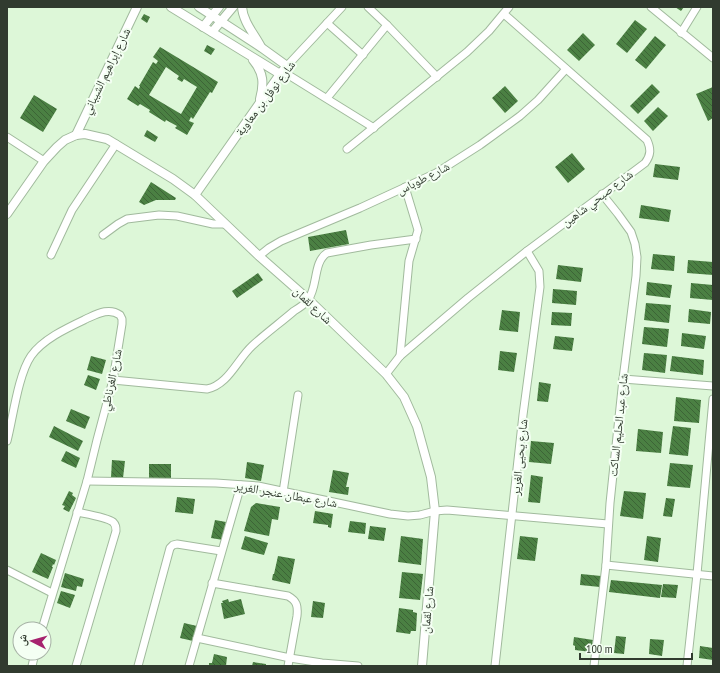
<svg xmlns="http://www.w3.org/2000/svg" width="720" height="673" font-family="'PT Sans Narrow','Noto Naskh Arabic',sans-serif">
  <defs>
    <pattern id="building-back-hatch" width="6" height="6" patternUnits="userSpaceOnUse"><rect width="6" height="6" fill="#4b8043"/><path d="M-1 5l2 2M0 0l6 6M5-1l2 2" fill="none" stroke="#3c6436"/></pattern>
  </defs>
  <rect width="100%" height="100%" fill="#ddf7d8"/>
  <g fill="url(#building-back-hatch)" fill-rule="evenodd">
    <polygon points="675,7 684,7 681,11"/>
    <polygon points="144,14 150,17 147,23 141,19"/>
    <polygon points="635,20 647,29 627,53 616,44"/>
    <polygon points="583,33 595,45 579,61 567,50"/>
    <polygon points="655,36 666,45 646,69 635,60"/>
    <polygon points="207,45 215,49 211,55 204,51"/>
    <path d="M160 47 218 82 212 93 210 92 193 119 191 117 189 121 194 123 187 135 175 128 177 126 166 120 165 122 149 112 150 110 140 104 138 106 127 99 135 86 139 89 140 86H139L153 62 156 64 158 61 153 57ZM166 67 179 76 177 79 182 82 184 79 197 87 181 114 149 95Z"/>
    <polygon points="652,84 660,92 638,114 630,106"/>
    <polygon points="505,86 518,101 505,113 492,98"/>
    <polygon points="713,87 713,118 708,121 696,94"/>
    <polygon points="34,95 57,109 43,132 20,118"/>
    <polygon points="658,107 668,116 653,131 644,121"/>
    <polygon points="147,130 158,137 155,142 144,136"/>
    <polygon points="572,153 585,169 568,183 555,167"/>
    <polygon points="655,164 680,167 678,180 653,177"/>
    <polygon points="151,182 176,198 175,200 156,200 144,205 139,202"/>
    <polygon points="641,205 671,210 669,222 639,218"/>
    <polygon points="346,230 349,244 310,251 308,237"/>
    <polygon points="653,254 675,256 674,271 651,269"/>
    <polygon points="688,260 713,262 713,275 687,273"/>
    <polygon points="558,265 583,268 581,282 556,279"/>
    <polygon points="258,273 263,280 237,298 232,291"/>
    <polygon points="647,282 672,285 670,298 646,295"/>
    <polygon points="691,283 713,285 713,300 690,298"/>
    <polygon points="553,289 577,291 576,305 552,303"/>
    <polygon points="646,303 671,305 669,323 644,320"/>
    <polygon points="689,309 711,312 710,324 688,322"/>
    <polygon points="502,310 520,312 518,332 499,330"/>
    <polygon points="552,312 572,313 571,326 551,325"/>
    <polygon points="644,327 669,329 667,347 642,344"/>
    <polygon points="682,333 706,336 704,349 681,346"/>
    <polygon points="555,336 574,338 572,351 553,349"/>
    <polygon points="500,351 517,353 514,372 498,370"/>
    <polygon points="644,353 667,355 665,373 642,370"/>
    <polygon points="91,356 106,360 102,374 87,370"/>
    <polygon points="672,356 704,360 703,375 670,371"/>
    <polygon points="88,375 100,379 96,390 84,385"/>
    <polygon points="539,382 551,384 548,402 537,401"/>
    <polygon points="676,397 701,400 699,423 674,421"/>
    <polygon points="71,409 90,417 85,429 66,421"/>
    <polygon points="54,426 83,441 78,451 49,437"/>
    <polygon points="673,426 691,428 688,456 669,454"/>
    <polygon points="638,429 663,432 661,453 636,451"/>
    <polygon points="531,441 554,443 551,464 529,462"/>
    <polygon points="66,451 80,458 76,468 61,461"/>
    <polygon points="112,460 125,461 123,478 111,477"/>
    <polygon points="247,462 264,465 261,481 245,478"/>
    <polygon points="670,463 693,465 690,488 667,486"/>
    <rect x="149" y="464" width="22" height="16"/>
    <polygon points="333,470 349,473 346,487 349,487 348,495 329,492"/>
    <polygon points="531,475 543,477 540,503 528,502"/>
    <polygon points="69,491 73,493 72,495 76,498 69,512 63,509 65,506 62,505"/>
    <polygon points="624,491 646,493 643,519 620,516"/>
    <polygon points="177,497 195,499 193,514 175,512"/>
    <polygon points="666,498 675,499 672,517 663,516"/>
    <polygon points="256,503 280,507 278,520 272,519 269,536 244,531 251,507"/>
    <polygon points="315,511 333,514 331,528 328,527 328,525 313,523"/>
    <polygon points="215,520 226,522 223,540 211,538"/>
    <polygon points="350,521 366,523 365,534 348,532"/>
    <polygon points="370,526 386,528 384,541 368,539"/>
    <polygon points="245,536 268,543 264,555 241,549"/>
    <polygon points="401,536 423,539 421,565 398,562"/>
    <polygon points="520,536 538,538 535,561 517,559"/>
    <polygon points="647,536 661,538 658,562 644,560"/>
    <polygon points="41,553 56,560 54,565 53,564 52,567 53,567 48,579 32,572"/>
    <polygon points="278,556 295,559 290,584 272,580 273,574 274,574"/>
    <polygon points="402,572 423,574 420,600 399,598"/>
    <polygon points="65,573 84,579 82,587 77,586 76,591 61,587"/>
    <polygon points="581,574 601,576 600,587 580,585"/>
    <polygon points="611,580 662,585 660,598 609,592"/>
    <polygon points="663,584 678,585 676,598 661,597"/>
    <polygon points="61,591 75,595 70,608 57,603"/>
    <polygon points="228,599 229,602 241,599 245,614 224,619 221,603 223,603 222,601"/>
    <polygon points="313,601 325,603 323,618 311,617"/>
    <polygon points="399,608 413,610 413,612 417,613 416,631 411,631 410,634 396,632"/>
    <polygon points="184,623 197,626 193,641 180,638"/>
    <polygon points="616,636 626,637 624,654 614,653"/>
    <polygon points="574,637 593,640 591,652 575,650 575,646 573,645"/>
    <polygon points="650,639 664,640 662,656 649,654"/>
    <polygon points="700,646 713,648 713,660 699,658"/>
    <polygon points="214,654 227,657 226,666 209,666 209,663 212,663"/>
    <polygon points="253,662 266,664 266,666 252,666"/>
  </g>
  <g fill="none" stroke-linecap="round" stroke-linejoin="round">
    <g stroke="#a1ba9d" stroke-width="9">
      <g id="minor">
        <polyline points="368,7 387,25 437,77"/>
        <polyline points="651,7 713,58"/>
        <polyline points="327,23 363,55"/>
        <polyline points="681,33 697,7"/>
        <polyline points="287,66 342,7"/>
        <polyline points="282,71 374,128"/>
        <polyline points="327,98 387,25"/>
        <polyline points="7,137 44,161"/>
        <polyline points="347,149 467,52 489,31 509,7"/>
        <polyline points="103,235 118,224 127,219 159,215 177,216 213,224 225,224"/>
        <polyline points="51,255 72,210 116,144"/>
        <polyline points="259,256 269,248 281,241 360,208 436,173 480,145 520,116 538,100 566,69"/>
        <polyline points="400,356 409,261 418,230 405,187"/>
        <path d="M386 374 400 356 468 298 527 251 645 163C651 155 651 149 647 140L504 14"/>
        <polyline points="623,379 713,386"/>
        <path d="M113 380 207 389C228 385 237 360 252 346 265 334 280 323 294 311 299 308 305 304 308 300 318 287 313 262 327 253L371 245 416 239"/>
        <path d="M7 441C13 418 18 375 31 356 43 339 67 328 86 319 97 314 109 307 120 315L122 319V324L113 380 97 440 87 481 42 629"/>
        <polyline points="87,481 216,483 258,486 390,514 408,516 420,515 435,511 447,510 608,524"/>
        <polyline points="283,492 298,395"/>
        <polyline points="606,565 713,576"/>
        <polyline points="7,570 52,593"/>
        <path d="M212 583 288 596C297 601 298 606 297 616L288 666"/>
        <polyline points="197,638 290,658 322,663 358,666"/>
        <polyline points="32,666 35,653"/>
        <path d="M76 666 116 531C116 527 116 525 113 522 106 517 86 514 77 512"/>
        <polyline points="138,666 170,548 173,545 177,544 221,551"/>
        <polyline points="189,666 241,485"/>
        <polyline points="495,666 523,415 540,287 539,271 527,251"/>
        <polyline points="594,666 606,565 610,503 623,379 636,276 637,257 635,244 631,232 618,214 602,194"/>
        <polyline points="687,666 697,574 713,399"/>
      </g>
    </g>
    <g stroke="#a1ba9d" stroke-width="10">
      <g id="tertiary">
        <polyline points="171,7 280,74"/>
        <path d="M242 7C243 22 255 35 261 47"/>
        <polyline points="203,27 219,7"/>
        <polyline points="212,32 233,7"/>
        <path d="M253 60C264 73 264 84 260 99"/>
        <polyline points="76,135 137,7"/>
        <polyline points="195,195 280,74 287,66 262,48 199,7"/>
        <polyline points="7,214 44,161 57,147 65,140 76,135 85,134 107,139 173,179 195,195 259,256 309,300 386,374 404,397 417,426 431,477 435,511 422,666"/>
      </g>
    </g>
    <use href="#minor" stroke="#fff" stroke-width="7"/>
    <use href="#tertiary" stroke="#fff" stroke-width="8"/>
  </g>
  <g text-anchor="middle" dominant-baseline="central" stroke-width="4" stroke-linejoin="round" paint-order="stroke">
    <g font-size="12" fill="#313b2f" stroke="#f4fff3">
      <text transform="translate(106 71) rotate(-64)">شارع إبراهيم الشيباني</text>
      <text transform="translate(265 98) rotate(-53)">شارع نوفل بن معاوية</text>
      <text transform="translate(423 178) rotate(-27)">شارع طوباس</text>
      <text transform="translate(597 198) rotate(-37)">شارع صبحي شاهين</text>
      <text transform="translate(313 305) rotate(43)">شارع لقمان</text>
      <text transform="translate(111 380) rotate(-78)">شارع الغرناطي</text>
      <text transform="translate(618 425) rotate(-84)">شارع عبد الحليم الساكت</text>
      <text transform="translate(519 457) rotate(-84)">شارع يحيى الغرير</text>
      <text transform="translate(286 494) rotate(10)">شارع عبطان عنجر الغرير</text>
      <text transform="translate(427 610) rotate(-85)">شارع لقمان</text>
    </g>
  </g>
  <rect width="720" height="673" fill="none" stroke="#313b2f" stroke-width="16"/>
  <g transform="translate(32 641) rotate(276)"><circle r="19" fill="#f4fff3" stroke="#a6b1a5"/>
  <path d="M0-3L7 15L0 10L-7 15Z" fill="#a6226e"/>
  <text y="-6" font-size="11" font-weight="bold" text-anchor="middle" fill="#313b2f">ش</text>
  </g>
  <path d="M580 653v6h112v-6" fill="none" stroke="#313b2f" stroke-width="2"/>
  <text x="586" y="653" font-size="12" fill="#313b2f" stroke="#f4fff3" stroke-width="3" paint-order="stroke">100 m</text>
</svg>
